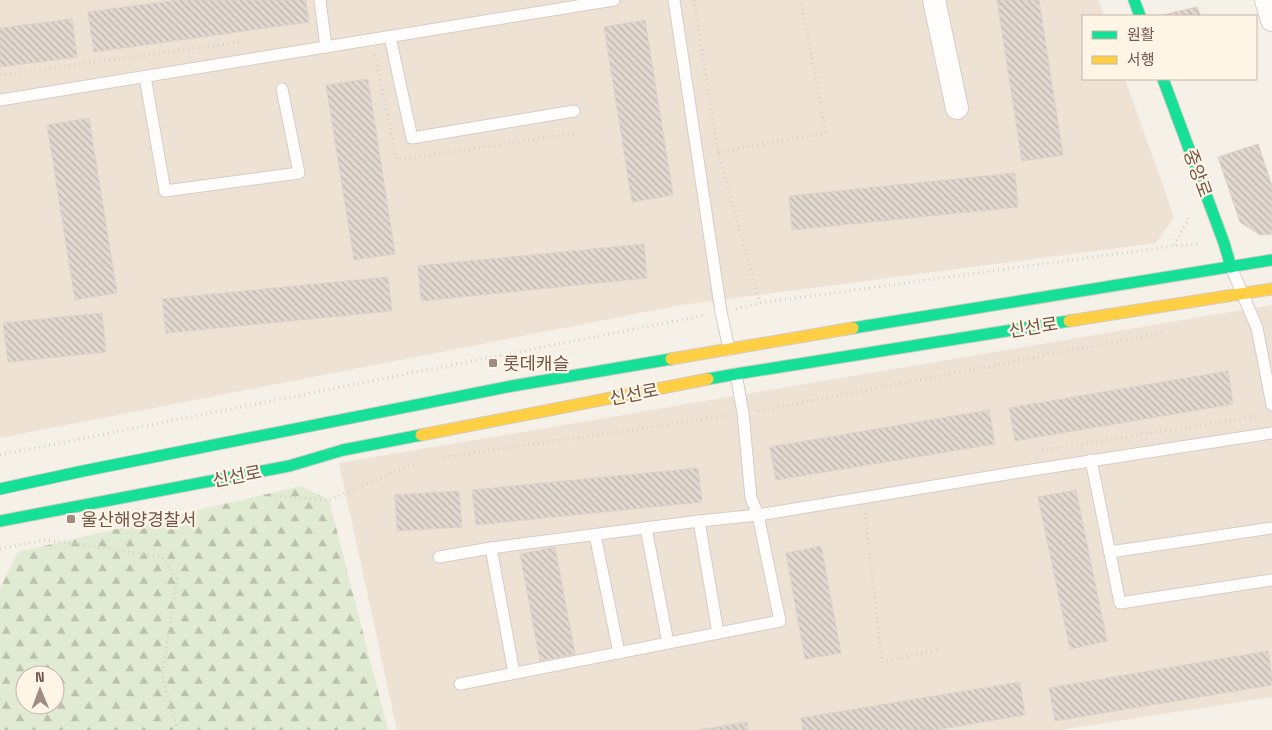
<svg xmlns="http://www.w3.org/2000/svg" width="1272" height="730" font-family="'Space Grotesk','Noto Sans KR',sans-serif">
  <defs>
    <pattern id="forest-firs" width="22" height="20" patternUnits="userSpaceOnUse" patternTransform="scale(1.25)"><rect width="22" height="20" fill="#e1ebd3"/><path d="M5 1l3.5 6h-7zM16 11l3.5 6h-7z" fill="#bbc1ad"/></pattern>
    <pattern id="building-back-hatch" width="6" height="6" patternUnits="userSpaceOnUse" patternTransform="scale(1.25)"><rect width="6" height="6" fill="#e1d8d0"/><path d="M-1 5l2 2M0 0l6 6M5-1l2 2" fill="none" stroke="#bbb2ab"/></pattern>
  </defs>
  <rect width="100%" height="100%" fill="#f5f0e8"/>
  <g fill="#eee2d5">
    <polygon points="0,0 1098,0 1104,16 1083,16 1083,79 1125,79 1174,217 1156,243 681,305 0,438"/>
    <polygon points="1272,305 1272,697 1059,730 397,730 339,463"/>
  </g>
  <path fill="url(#forest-firs)" fill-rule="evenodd" d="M301 486 329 500 388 730H0V589L18 552ZM25 675H55V705H25Z"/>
  <g fill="url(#building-back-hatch)" stroke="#ded3ca">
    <polygon points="178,0 306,0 309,22 94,52 88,12"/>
    <polygon points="997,0 1039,0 1063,155 1022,161"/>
    <polygon points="1197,7 1201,16 1158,16"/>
    <polygon points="72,19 77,57 0,67 0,28"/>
    <polygon points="645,20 673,195 632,202 604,27"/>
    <polygon points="368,79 395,254 354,260 326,85"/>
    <polygon points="89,118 117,293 75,300 47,125"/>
    <polygon points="1258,144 1272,186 1272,234 1260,235 1240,222 1218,157"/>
    <polygon points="1015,173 1018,207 792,230 789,196"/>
    <polygon points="644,244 647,278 421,301 418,266"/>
    <polygon points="388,277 392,311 166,333 162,299"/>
    <polygon points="102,313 106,352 8,362 3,323"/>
    <polygon points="1228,371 1233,404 1015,441 1009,408"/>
    <polygon points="989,410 995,444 776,480 770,447"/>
    <polygon points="698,468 702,502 476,525 472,490"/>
    <polygon points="1076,490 1107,641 1070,649 1038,497"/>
    <polygon points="459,491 462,527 397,531 395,495"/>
    <polygon points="821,546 841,653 805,659 786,553"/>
    <polygon points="555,547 575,654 540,661 520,554"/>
    <polygon points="1268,651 1272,677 1272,685 1055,721 1049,688"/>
    <polygon points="1020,682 1025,715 935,730 803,730 801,718"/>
    <polygon points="747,722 748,730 698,730"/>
  </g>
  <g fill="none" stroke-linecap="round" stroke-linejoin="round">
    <g stroke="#d4cdc6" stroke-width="13">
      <g id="lane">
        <polyline points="320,0 326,47"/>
        <polyline points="674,0 721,312 729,349"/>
        <polyline points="390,37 412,138 574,111"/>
        <polyline points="145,77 165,191 299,173 282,89"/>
        <polyline points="0,100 614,0"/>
        <polyline points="1231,267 1257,328 1272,405"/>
        <polyline points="736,374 743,413 751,498 758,515 1019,472 1272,433"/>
        <polyline points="1091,460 1120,603 1272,580"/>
        <polyline points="699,521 718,633"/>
        <polyline points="646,528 668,643"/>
        <polyline points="595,535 619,653"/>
        <polyline points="1110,552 1272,528"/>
        <polyline points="439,557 491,548 514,673"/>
        <polyline points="460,684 780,621 758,515 699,521 491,548"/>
      </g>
    </g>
    <g stroke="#d4cdc6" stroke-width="24">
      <g id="street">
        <polyline points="934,0 957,108"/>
        <polyline points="1266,0 1272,20"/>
      </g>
    </g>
    <g stroke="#d4ccc4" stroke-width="13">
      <g id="fast">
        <polyline points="1134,0 1140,16"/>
        <polyline points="1163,79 1224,243 1231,267"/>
        <polyline points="853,328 1272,260"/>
        <polyline points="708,379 736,374 1069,321"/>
        <polyline points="0,489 83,471 512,386 671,359"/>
        <polyline points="0,521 289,466 343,450 421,435"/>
      </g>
    </g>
    <g stroke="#d4ccc4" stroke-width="13">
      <g id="slow">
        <polyline points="1069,321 1272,289"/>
        <polyline points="671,359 853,328"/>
        <polyline points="421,435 708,379"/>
      </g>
    </g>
    <g stroke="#d6cfc9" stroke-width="3" stroke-dasharray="1 4" stroke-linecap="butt">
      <polyline points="694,0 718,152 760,303"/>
      <polyline points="375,55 397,160 574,133"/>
      <polyline points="0,75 242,42"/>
      <polyline points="718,152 826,133 801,0"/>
      <polyline points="1174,245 1188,220 1188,218"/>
      <polyline points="736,309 760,303 1173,246 1200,244"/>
      <polyline points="758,411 1162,333"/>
      <polyline points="1042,450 1260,416"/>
      <polyline points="0,455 396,376 706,315"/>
      <polyline points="444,457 727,416"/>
      <polyline points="270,496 329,500 416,463"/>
      <polyline points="865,513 882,662 937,650"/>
      <polyline points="0,549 45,540 161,556 177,578 162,675 177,730"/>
    </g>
    <use href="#lane" stroke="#fefdfc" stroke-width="11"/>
    <use href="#street" stroke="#fefdfc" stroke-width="22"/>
    <use href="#fast" stroke="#16e098" stroke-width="11"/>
    <use href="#slow" stroke="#ffcf43" stroke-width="11"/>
  </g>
  <g fill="#9f8d81" stroke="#fef5e7" stroke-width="2">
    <rect x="488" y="358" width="10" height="10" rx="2.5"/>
    <rect x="66" y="514" width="10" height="10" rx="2.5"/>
  </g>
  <g text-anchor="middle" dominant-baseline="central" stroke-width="4.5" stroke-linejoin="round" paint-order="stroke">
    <g font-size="18" fill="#71574a" stroke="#fef5e7">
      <text transform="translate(1198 173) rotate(70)">중앙로</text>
      <text transform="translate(1033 327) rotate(-9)">신선로</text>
      <text transform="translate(634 394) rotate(-11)">신선로</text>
      <text transform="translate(237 476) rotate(-11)">신선로</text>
    </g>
    <g font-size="18" fill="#71574a" stroke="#fef5e7" text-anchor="start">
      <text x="503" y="363">롯데캐슬</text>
      <text x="81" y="519">울산해양경찰서</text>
    </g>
  </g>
  <rect x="1082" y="15" width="175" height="65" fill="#fef5e7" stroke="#c6b6a8"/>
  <rect x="1092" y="31" width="25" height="8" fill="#16e098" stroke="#c6b6a8"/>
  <text x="1127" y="40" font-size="15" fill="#71574a">원활</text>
  <rect x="1092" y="56" width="25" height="8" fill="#ffcf43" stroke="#c6b6a8"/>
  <text x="1127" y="65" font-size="15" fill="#71574a">서행</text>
  <g transform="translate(40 690) rotate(359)"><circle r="24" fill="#fef5e7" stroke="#c6b6a8"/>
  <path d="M0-4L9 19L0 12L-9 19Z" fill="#9f8d81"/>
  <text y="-8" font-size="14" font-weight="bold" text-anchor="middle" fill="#71574a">N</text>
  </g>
</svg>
